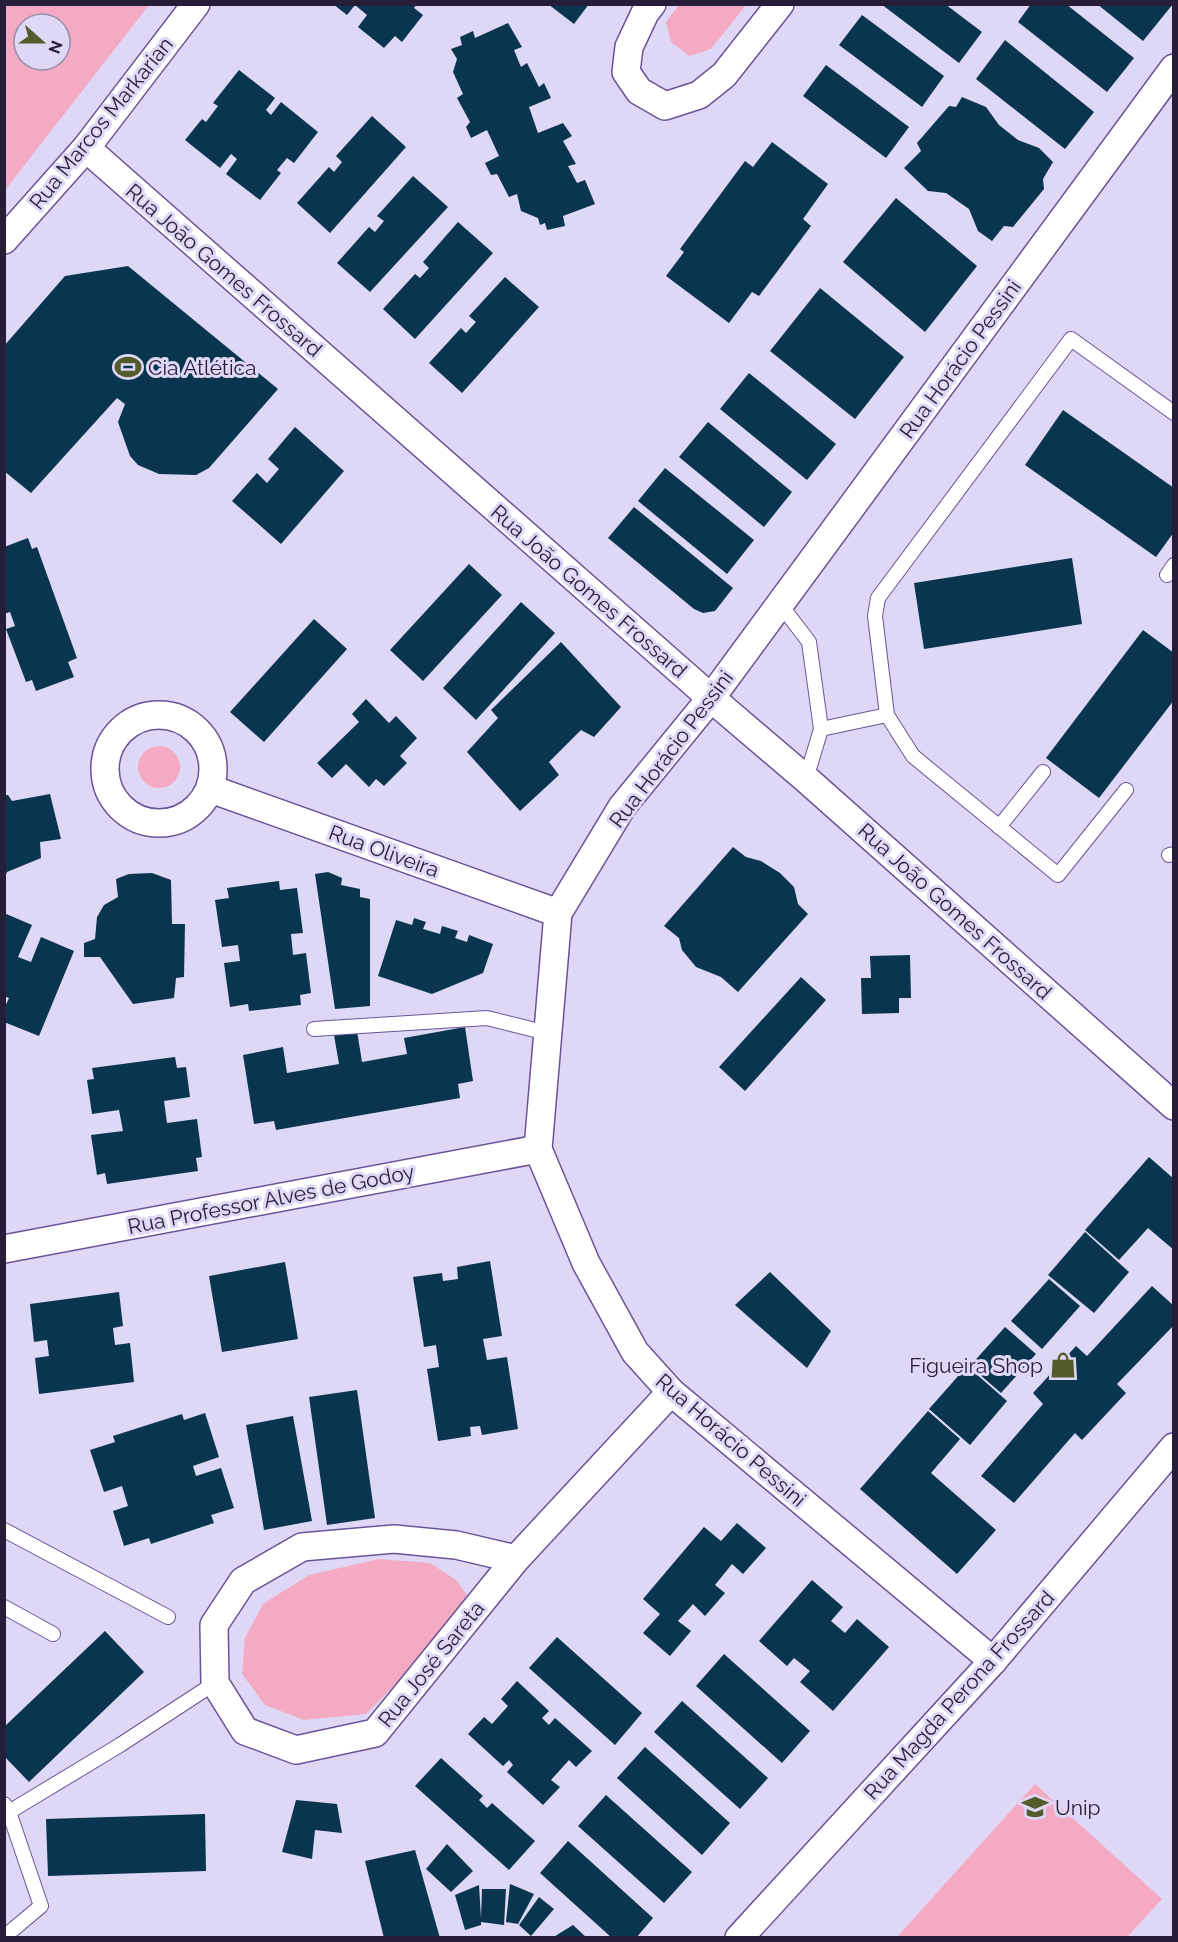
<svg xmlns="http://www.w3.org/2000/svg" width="1178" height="1942" font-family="Raleway,sans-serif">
  <rect width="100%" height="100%" fill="#dfd7f6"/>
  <g fill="#f4aac2" fill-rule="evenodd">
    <path d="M5 5H149L5 190 4 5ZM24 24H60V60H24Z"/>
    <polygon points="679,5 679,4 746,5 711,49 689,56 671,42 666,22"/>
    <circle cx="159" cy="767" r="21"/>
    <polygon points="379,1559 430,1563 456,1580 469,1598 455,1625 366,1714 304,1720 265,1705 242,1674 245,1638 263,1604 309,1575"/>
    <polygon points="1035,1784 1162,1899 1127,1937 897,1937"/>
  </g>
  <g fill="#09364e">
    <polygon points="333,4 417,4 414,8 423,15 402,42 395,36 384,48 358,27 367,15 355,5 347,15"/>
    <polygon points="548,4 589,4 574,24"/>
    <polygon points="881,4 945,4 982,32 959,63"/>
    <polygon points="1031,4 1066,4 1134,58 1107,92 1018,22"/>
    <polygon points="1097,4 1173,4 1143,41"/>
    <polygon points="862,15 944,76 922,107 839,45"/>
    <polygon points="508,23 522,47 514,50 521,67 527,63 539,87 544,83 551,98 529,107 538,133 563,123 572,136 563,141 576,164 568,166 577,183 585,180 595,204 563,216 565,226 547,230 545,223 540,225 538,218 521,211 517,194 509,197 497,174 491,175 485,163 499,156 487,130 471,138 466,127 470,122 457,98 463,94 453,72 457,59 451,49 462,45 460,37 473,31 475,38"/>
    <polygon points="1005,40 1094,112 1065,149 976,79"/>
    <polygon points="826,65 909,127 886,158 803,96"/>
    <polygon points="239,70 275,98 266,110 271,115 281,102 318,132 294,163 287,158 277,170 281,173 260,200 226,174 237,159 231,154 220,168 185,140 202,119 206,122 218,106 213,103"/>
    <polygon points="962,97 986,107 999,125 1018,140 1039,148 1053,162 1043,179 1044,189 1013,227 1004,226 992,241 978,231 969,209 946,193 928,191 904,168 921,151 917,143 949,106 956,107"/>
    <polygon points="372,116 406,147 330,233 297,203 329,167 334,172 342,162 336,156"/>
    <polygon points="772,142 828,184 803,219 811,226 759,296 752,292 729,323 666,276 684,252 680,249 745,161 753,167"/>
    <polygon points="413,176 448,207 370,292 337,263 369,227 375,232 384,221 377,216"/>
    <polygon points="896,198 977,266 925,332 843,262"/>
    <polygon points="458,222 493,253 415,339 383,309 415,274 420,278 429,268 423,262"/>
    <polygon points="128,266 278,389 209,468 196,475 159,474 138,465 130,456 118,422 125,404 117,398 31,493 4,471 4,346 65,276"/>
    <polygon points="505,277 539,307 462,393 429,363 461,328 466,333 476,322 469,316"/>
    <polygon points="820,288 904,357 855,419 770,351"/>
    <polygon points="749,373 836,444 807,480 720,409"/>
    <polygon points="1063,410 1174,488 1174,532 1156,557 1025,465"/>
    <polygon points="708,422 792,492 764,527 679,457"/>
    <polygon points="295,427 344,471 281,544 232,501 257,473 267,483 279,469 268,459"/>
    <polygon points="665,468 754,540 727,574 638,501"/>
    <polygon points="634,507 733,588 715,611 703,613 694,609 608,538"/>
    <polygon points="28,538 32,549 37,547 77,658 68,662 74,677 36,691 32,680 26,682 6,629 15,626 10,612 4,614 4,547"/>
    <polygon points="1072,558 1082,624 924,649 914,583"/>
    <polygon points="469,564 502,595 423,681 390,650"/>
    <polygon points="521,602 555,633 476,720 443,688"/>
    <polygon points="314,619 347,649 264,742 230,712"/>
    <polygon points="1143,630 1174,653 1174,700 1099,798 1046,758"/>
    <polygon points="561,642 621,707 594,737 581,730 549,762 559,775 520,811 467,752 498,718 491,710"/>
    <polygon points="366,699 389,723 396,716 417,738 400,756 407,763 384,786 376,779 369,787 346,764 332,778 317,763 359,722 352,714"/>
    <polygon points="50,794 61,839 40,842 41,858 7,872 4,879 4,795 8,795 12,801"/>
    <polygon points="733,847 746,857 761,861 780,873 794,887 798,904 808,914 738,992 721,977 696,967 682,950 679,938 664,926"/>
    <polygon points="328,872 342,878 341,885 360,889 360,897 370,899 370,1006 335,1009 315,874"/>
    <polygon points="152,873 171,880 172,924 185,924 184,977 176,978 174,998 133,1004 100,957 84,957 84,943 95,939 97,917 104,905 118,897 116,879 129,874"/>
    <polygon points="279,881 280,890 297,888 303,933 291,934 293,955 306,953 311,993 300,995 301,1005 249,1011 248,1004 230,1007 224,963 240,961 238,945 222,947 215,900 229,898 227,888"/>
    <polygon points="4,913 32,925 18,957 31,962 41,937 74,951 39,1036 4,1022 4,1009 9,998 4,996"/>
    <polygon points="414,918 426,922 423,929 440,934 442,926 458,931 455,938 467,942 469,935 493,944 483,973 432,994 378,976 396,920 412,925"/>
    <polygon points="910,955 911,998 899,998 899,1013 862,1014 861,978 871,978 870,956"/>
    <polygon points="801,977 826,1000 745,1091 719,1067"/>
    <polygon points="465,1027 473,1081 458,1084 460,1098 276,1130 274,1121 254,1124 243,1055 283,1047 287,1073 339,1064 334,1035 357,1031 362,1062 407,1054 404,1038"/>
    <polygon points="175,1057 177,1068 186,1067 190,1097 164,1101 167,1123 197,1119 202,1157 196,1158 198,1171 107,1184 105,1173 97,1175 91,1135 123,1131 119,1110 92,1114 87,1080 94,1079 92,1068"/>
    <polygon points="1149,1157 1174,1179 1174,1250 1148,1228 1119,1260 1085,1230"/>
    <polygon points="1085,1232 1129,1272 1094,1313 1048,1275"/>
    <polygon points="490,1261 502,1336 483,1339 487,1360 507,1357 518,1429 482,1435 480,1426 470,1427 471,1436 438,1441 427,1369 439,1367 436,1345 424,1347 413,1277 442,1273 443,1281 458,1279 457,1267"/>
    <polygon points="285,1262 298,1339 222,1352 209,1276"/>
    <polygon points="770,1272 831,1331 807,1368 735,1305"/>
    <polygon points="1049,1279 1080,1306 1042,1349 1011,1321"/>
    <polygon points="1152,1286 1174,1306 1174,1325 1117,1384 1126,1393 1082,1440 1075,1433 1014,1503 981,1476 1043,1404 1033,1393 1076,1346 1087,1356"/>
    <polygon points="119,1292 123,1326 113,1328 115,1345 130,1343 134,1382 39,1394 35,1358 49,1356 47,1340 34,1342 30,1304"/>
    <polygon points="1005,1327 1036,1354 1001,1393 970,1366"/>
    <polygon points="967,1366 1007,1401 970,1445 929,1409"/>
    <polygon points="357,1390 375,1518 327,1525 309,1397"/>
    <polygon points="928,1411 960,1439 931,1473 996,1530 957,1574 860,1489"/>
    <polygon points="205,1413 219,1457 193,1466 196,1476 221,1468 234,1508 211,1515 214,1523 151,1544 149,1538 124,1546 113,1511 128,1506 122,1486 104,1492 90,1450 115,1442 113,1436 182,1414 184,1420"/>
    <polygon points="293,1416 312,1521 264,1530 246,1425"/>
    <polygon points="737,1523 766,1548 743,1574 732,1564 715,1585 725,1593 705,1616 693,1604 678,1621 691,1631 670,1656 643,1633 660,1614 643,1599 704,1527 721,1541"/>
    <polygon points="812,1580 843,1607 831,1621 845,1633 857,1619 889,1647 833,1711 800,1682 810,1671 794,1658 787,1666 759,1641"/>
    <polygon points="105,1631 144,1672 29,1782 4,1756 4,1727"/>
    <polygon points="557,1637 642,1713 615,1745 529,1668"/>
    <polygon points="724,1654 810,1731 782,1763 696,1686"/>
    <polygon points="517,1681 549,1711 542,1718 549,1725 555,1718 592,1751 576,1767 569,1760 551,1780 560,1787 543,1805 507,1772 513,1765 509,1760 503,1766 468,1734 484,1717 492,1724 508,1706 501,1699"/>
    <polygon points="682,1701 768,1778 740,1809 654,1732"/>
    <polygon points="645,1747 730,1823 702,1855 617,1778"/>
    <polygon points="441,1758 483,1796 479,1800 487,1808 492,1803 535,1841 509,1870 415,1786"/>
    <polygon points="606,1795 692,1872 664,1903 578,1826"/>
    <polygon points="296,1800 337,1804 342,1833 315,1830 312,1859 282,1852"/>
    <polygon points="205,1814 206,1871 48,1876 46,1819"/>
    <polygon points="568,1841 653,1918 636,1938 612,1938 540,1873"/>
    <polygon points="447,1844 473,1871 451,1892 426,1869"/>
    <polygon points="415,1850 440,1938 384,1938 365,1861"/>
    <polygon points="510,1884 534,1894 518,1924 506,1922"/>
    <polygon points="479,1885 481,1918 482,1889 506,1889 504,1925 481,1922 481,1925 465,1930 455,1895"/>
    <polygon points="539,1897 554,1909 531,1936 519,1925"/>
    <polygon points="573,1925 587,1938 552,1938"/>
  </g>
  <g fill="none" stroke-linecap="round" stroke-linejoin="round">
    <g stroke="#6a5497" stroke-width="16">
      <g id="service">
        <polyline points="1167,575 1174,565"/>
        <polyline points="780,604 809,642 821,729 806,779"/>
        <polyline points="821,729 887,715"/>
        <polyline points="1126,790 1058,875 913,756 887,715 875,616 878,598 1071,339 1174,413"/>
        <polyline points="999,827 1043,772"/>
        <polyline points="1169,855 1174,854"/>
        <polyline points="314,1029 487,1018 547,1033"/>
        <polyline points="4,1530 168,1617"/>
        <polyline points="4,1607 53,1634"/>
        <polyline points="4,1804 9,1812 41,1906 4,1937"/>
        <polyline points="9,1812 120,1745 215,1683"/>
      </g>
    </g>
    <g stroke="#6a5497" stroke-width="30">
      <g id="minor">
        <polyline points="652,4 645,13 629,47 626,72 639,91 665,106 699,95 724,75 780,4"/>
        <polyline points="86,148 711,698 806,779 1174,1106"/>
        <polyline points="4,240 86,148 196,4"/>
        <circle cx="159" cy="769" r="54"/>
        <polyline points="211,789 558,913"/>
        <polyline points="4,1249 538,1149"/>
        <polyline points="516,1559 456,1545 394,1539 302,1547 243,1581 214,1625 215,1683 245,1731 296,1750 375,1733 516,1559 671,1392"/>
        <polyline points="993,1661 671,1392 635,1352 586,1263 538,1149 558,913 622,807 711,698 1174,68"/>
        <polyline points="739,1938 993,1661 1174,1447"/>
      </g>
    </g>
    <use href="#service" stroke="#fff" stroke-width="14"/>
    <use href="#minor" stroke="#fff" stroke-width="27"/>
  </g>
  <defs>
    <g id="stadium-bare" transform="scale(2.07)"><path d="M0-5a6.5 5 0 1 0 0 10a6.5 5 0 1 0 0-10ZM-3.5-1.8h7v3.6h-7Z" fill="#535c2b" stroke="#dfd7f6" stroke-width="2.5" paint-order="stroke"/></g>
    <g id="shop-bare" transform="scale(2.07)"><path d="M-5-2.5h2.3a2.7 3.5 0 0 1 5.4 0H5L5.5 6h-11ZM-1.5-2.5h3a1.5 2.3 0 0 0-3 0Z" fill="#535c2b" stroke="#dfd7f6" stroke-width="2.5" paint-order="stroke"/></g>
    <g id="university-bare" transform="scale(2.07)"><path d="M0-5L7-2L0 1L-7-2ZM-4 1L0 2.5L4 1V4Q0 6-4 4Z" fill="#535c2b" stroke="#dfd7f6" stroke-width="2.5" paint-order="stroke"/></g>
  </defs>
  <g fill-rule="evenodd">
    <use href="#stadium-bare" x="128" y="367"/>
    <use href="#shop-bare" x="1063" y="1365"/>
    <use href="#university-bare" x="1035" y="1807"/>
  </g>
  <g text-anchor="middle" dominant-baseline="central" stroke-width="6" stroke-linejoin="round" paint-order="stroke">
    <g font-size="21" fill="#261d39" stroke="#dfd7f6">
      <text transform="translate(101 123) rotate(-51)">Rua Marcos Markarian</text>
      <text transform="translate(224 270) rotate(41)">Rua João Gomes Frossard</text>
      <text transform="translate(960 359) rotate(-54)">Rua Horácio Pessini</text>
      <text transform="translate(589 591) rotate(41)">Rua João Gomes Frossard</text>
      <text transform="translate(671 749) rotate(-53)">Rua Horácio Pessini</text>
      <text transform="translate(384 851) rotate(20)">Rua Oliveira</text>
      <text transform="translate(955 911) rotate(42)">Rua João Gomes Frossard</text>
      <text transform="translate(271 1199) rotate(-11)">Rua Professor Alves de Godoy</text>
      <text transform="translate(731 1440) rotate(41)">Rua Horácio Pessini</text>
      <text transform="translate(431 1664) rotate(-51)">Rua José Sareta</text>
      <text transform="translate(959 1695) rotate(-48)">Rua Magda Perona Frossard</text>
    </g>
    <g font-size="21" fill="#261d39" stroke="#dfd7f6" text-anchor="start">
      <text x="148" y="367">Cia Atlética</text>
      <text x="1043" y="1365" text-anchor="end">Figueira Shop</text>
      <text x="1055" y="1807">Unip</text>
    </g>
  </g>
  <rect width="1178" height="1942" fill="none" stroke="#261d39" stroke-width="12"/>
  <g transform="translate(42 42) rotate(111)"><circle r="28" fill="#dfd7f6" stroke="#958daa" stroke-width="1.5"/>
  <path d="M0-4.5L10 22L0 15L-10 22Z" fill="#535c2b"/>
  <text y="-9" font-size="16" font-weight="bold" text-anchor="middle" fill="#261d39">N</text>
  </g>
</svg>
